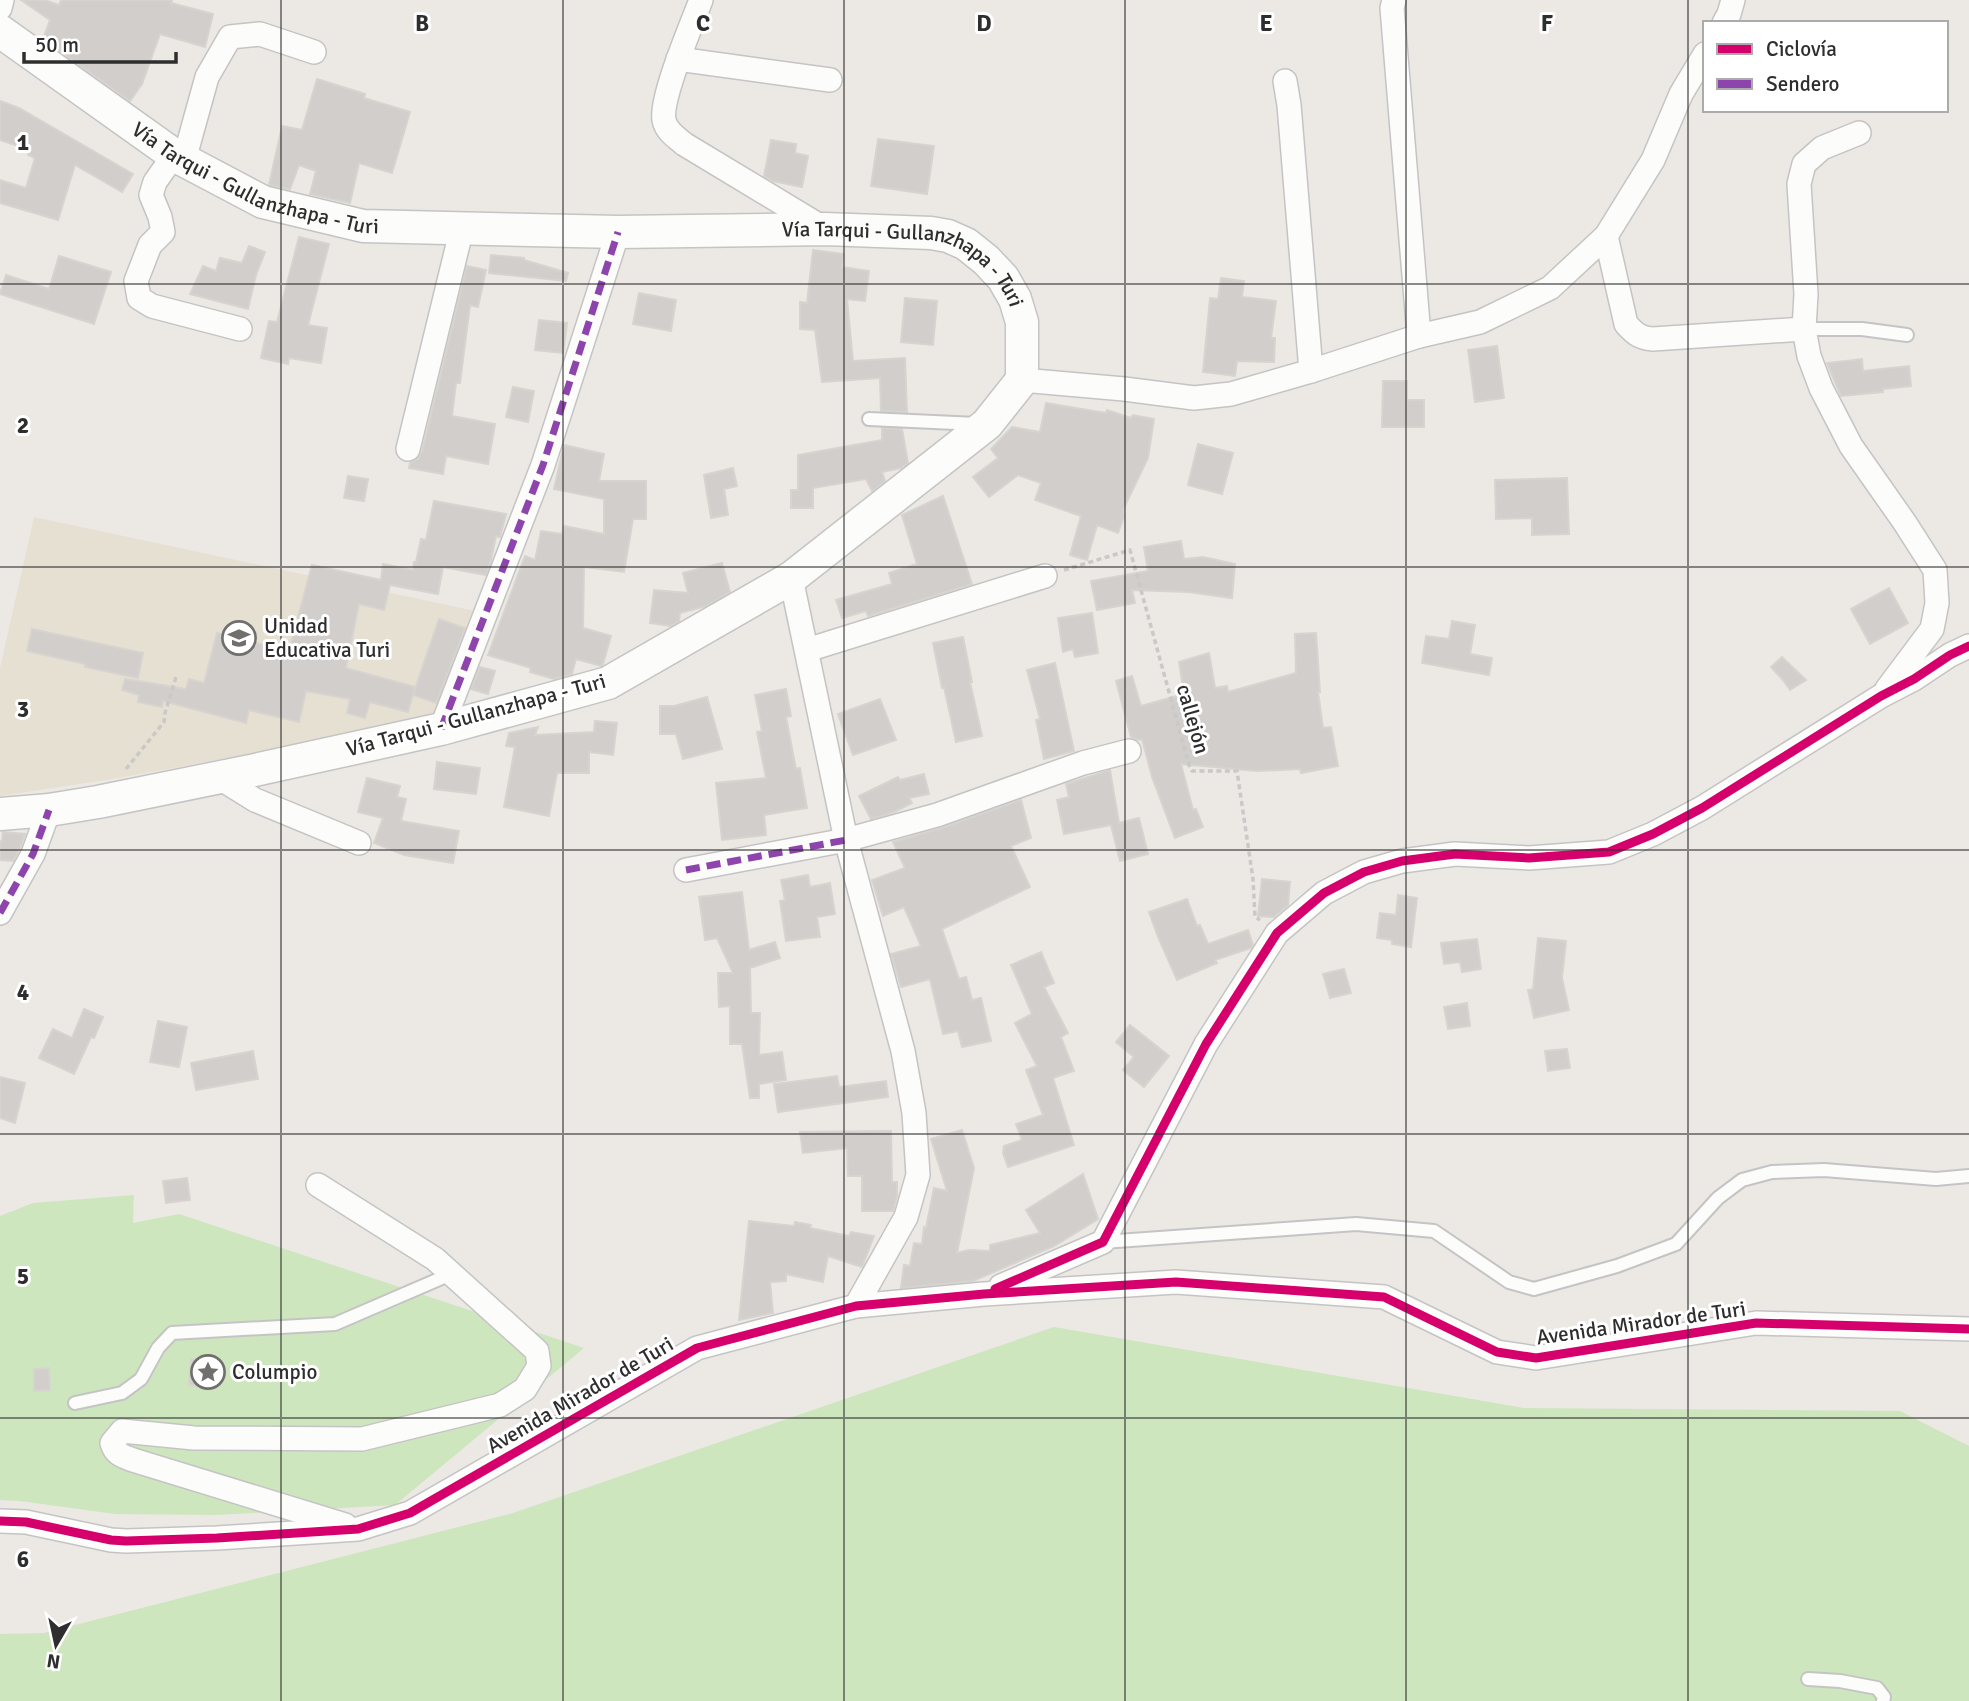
<svg xmlns="http://www.w3.org/2000/svg" width="1969" height="1701" font-family="Signika,sans-serif">
  <rect width="100%" height="100%" fill="#ece8e4"/>
  <polygon fill="#e6e0d3" points="34,517 480,612 442,718 119,778 0,796 0,668"/>
  <g fill="#cee6be">
    <polygon points="134,1195 133,1223 179,1214 584,1348 395,1505 216,1515 115,1514 20,1501 0,1500 0,1216 33,1203"/>
    <polygon points="1054,1327 1524,1408 1900,1411 1969,1446 1969,1701 0,1701 0,1634 44,1633 513,1513"/>
  </g>
  <g fill="#d1cecb" stroke="#d7d4d0" stroke-width="2">
    <polygon points="21,0 45,0 59,5 61,0 172,0 171,3 213,14 205,47 160,34 142,84 130,101 43,39 50,20"/>
    <polygon points="317,79 365,94 364,98 410,112 392,173 359,163 350,203 310,194 316,171 299,165 290,189 269,185 282,126 302,130"/>
    <polygon points="0,101 19,108 133,174 122,192 75,165 58,220 0,203 0,180 26,188 35,158 28,155 30,150 0,140"/>
    <polygon points="878,139 934,146 927,194 871,186"/>
    <polygon points="771,140 796,144 795,153 808,156 802,187 773,181 764,176"/>
    <polygon points="299,237 329,244 308,325 327,328 321,363 289,358 288,364 261,358 269,321 277,322"/>
    <polygon points="249,246 265,252 256,275 248,309 190,294 203,266 216,271 220,258 242,263"/>
    <polygon points="813,250 844,254 842,267 869,271 865,301 847,299 853,361 905,358 907,412 881,411 880,378 822,382 815,330 800,329 800,302 807,303"/>
    <polygon points="491,255 524,258 524,260 568,273 566,281 489,273"/>
    <polygon points="59,256 111,272 94,324 0,294 6,275 49,289"/>
    <polygon points="467,266 486,270 478,307 470,305 461,375 460,383 456,383 452,416 495,424 488,464 446,456 443,474 409,468 410,463 418,459 422,452"/>
    <polygon points="1221,278 1244,281 1242,297 1276,301 1271,338 1275,338 1274,362 1237,361 1235,376 1203,372 1210,298 1218,299"/>
    <polygon points="639,293 676,300 671,331 633,324"/>
    <polygon points="905,298 937,301 933,345 901,342"/>
    <polygon points="539,320 567,323 563,353 535,350"/>
    <polygon points="1497,346 1504,398 1475,402 1468,350"/>
    <polygon points="1862,359 1863,371 1909,366 1911,386 1883,389 1883,392 1841,396 1827,363"/>
    <polygon points="1383,381 1407,381 1407,400 1424,400 1424,427 1382,427"/>
    <polygon points="513,387 534,391 528,422 506,417"/>
    <polygon points="1046,403 1106,413 1107,410 1131,418 1133,415 1154,419 1148,458 1123,510 1124,517 1118,533 1097,525 1087,560 1070,555 1081,516 1035,500 1041,483 1018,475 989,497 973,477 998,458 991,449 1012,427 1040,432"/>
    <polygon points="882,428 902,429 908,463 901,468 882,472 885,481 872,491 866,479 813,488 813,508 791,508 791,490 798,490 798,455 882,440"/>
    <polygon points="1198,444 1233,453 1222,494 1188,485"/>
    <polygon points="564,445 604,454 599,481 646,481 646,519 633,519 624,572 584,567 583,628 611,636 603,664 601,666 576,659 572,674 554,679 530,672 531,668 488,655 525,556 535,560 541,531 562,534 564,526 604,534 604,499 554,489"/>
    <polygon points="733,468 737,486 724,489 728,515 711,518 704,475"/>
    <polygon points="348,476 368,479 364,501 344,498"/>
    <polygon points="1567,478 1569,534 1532,535 1532,518 1496,519 1495,480"/>
    <polygon points="943,496 972,584 868,616 866,611 842,618 836,600 892,584 889,573 917,564 902,515"/>
    <polygon points="434,501 506,514 500,537 496,536 491,560 486,575 443,567 438,594 390,585 384,610 359,604 346,668 415,687 408,712 370,702 365,718 347,713 350,699 306,691 299,722 249,710 246,723 163,701 162,707 138,702 139,695 122,690 125,679 186,689 189,679 204,683 217,633 289,651 312,565 381,580 383,564 413,570 414,562 416,562 421,539 426,540"/>
    <polygon points="1181,541 1184,559 1203,557 1235,564 1232,598 1188,592 1132,590 1135,603 1097,610 1091,581 1148,571 1144,547"/>
    <polygon points="722,563 730,592 706,606 680,613 679,621 670,626 650,623 654,590 688,593 683,573"/>
    <polygon points="1889,588 1908,623 1870,644 1851,609"/>
    <polygon points="1092,613 1098,653 1075,657 1073,649 1063,652 1058,618"/>
    <polygon points="439,619 465,628 436,703 413,695"/>
    <polygon points="1452,621 1475,625 1470,654 1492,658 1489,675 1422,663 1426,636 1449,639"/>
    <polygon points="32,629 143,653 138,678 85,667 85,664 27,651"/>
    <polygon points="1316,633 1320,692 1318,692 1323,728 1331,727 1338,766 1301,773 1300,769 1257,771 1181,764 1193,810 1196,809 1203,827 1175,838 1152,777 1142,739 1138,740 1131,737 1116,681 1132,676 1141,706 1184,694 1179,662 1209,653 1215,688 1227,686 1228,692 1296,673 1295,634"/>
    <polygon points="963,637 972,682 970,682 982,736 956,742 944,687 942,688 933,643"/>
    <polygon points="1782,657 1806,680 1790,690 1783,680 1771,667"/>
    <polygon points="1055,663 1074,751 1044,759 1036,720 1040,719 1027,670"/>
    <polygon points="480,667 495,671 488,694 471,689"/>
    <polygon points="786,689 791,716 786,717 796,769 800,768 807,808 764,815 766,835 722,840 716,783 766,778 757,732 762,731 755,695"/>
    <polygon points="707,697 722,749 683,759 676,734 660,734 660,706 674,706"/>
    <polygon points="880,699 896,740 853,755 838,714"/>
    <polygon points="595,721 617,723 613,755 589,752 589,773 557,773 549,816 504,807 515,747 506,746 509,733 538,727 535,735 594,732"/>
    <polygon points="437,762 480,768 476,794 434,789"/>
    <polygon points="1110,770 1119,823 1139,818 1148,854 1120,861 1111,825 1064,834 1057,800 1069,797 1066,784"/>
    <polygon points="924,774 929,794 909,798 912,803 894,812 871,819 859,796 898,777 900,780"/>
    <polygon points="367,778 400,786 397,797 406,799 401,821 459,831 453,863 404,855 374,843 383,818 358,812"/>
    <polygon points="1021,800 1031,838 1011,846 1030,887 942,929 959,979 966,977 972,1000 981,998 991,1041 962,1047 958,1031 943,1034 930,979 901,987 891,954 921,946 904,907 883,916 872,880 905,868 893,842 942,828"/>
    <polygon points="3,832 25,834 20,848 13,861 0,860 0,841 2,842"/>
    <polygon points="808,875 810,887 830,883 835,914 817,917 820,937 786,941 780,901 785,900 781,880"/>
    <polygon points="1262,879 1290,882 1288,905 1274,917 1258,916"/>
    <polygon points="742,892 749,950 775,942 780,958 750,968 751,1013 760,1013 759,1055 782,1052 786,1080 759,1084 759,1098 750,1098 742,1044 730,1044 730,1006 719,1007 718,973 733,973 717,938 705,940 699,897"/>
    <polygon points="1398,895 1417,898 1411,947 1392,944 1392,940 1377,938 1380,913 1396,915"/>
    <polygon points="1187,899 1197,926 1200,925 1208,944 1248,930 1253,945 1251,948 1215,960 1217,963 1177,980 1158,937 1149,912"/>
    <polygon points="1538,938 1566,941 1562,978 1569,1010 1534,1018 1528,990 1533,989"/>
    <polygon points="1477,939 1481,969 1462,972 1460,962 1444,964 1441,943"/>
    <polygon points="1041,952 1054,983 1044,987 1068,1033 1061,1037 1074,1071 1053,1078 1074,1145 1008,1167 1003,1153 1004,1146 1022,1140 1016,1124 1043,1115 1026,1070 1037,1066 1015,1023 1032,1014 1011,965"/>
    <polygon points="1344,969 1351,993 1330,998 1323,974"/>
    <polygon points="1467,1003 1470,1026 1448,1029 1444,1007"/>
    <polygon points="84,1009 103,1017 94,1038 91,1037 74,1074 39,1058 53,1029 72,1038"/>
    <polygon points="158,1021 187,1027 179,1067 150,1062"/>
    <polygon points="1130,1025 1169,1056 1144,1087 1123,1070 1134,1057 1116,1042"/>
    <polygon points="1567,1049 1570,1068 1548,1071 1545,1051"/>
    <polygon points="253,1051 258,1079 196,1090 191,1063"/>
    <polygon points="837,1076 839,1087 886,1081 888,1097 778,1112 774,1084"/>
    <polygon points="0,1077 25,1083 15,1123 0,1118"/>
    <polygon points="962,1130 974,1168 957,1253 969,1250 990,1251 990,1245 1040,1233 1026,1210 1083,1174 1098,1219 1054,1246 973,1281 901,1288 904,1265 910,1266 914,1243 922,1244 924,1227 926,1228 934,1188 947,1191 931,1139"/>
    <polygon points="891,1131 892,1182 897,1182 897,1196 893,1211 862,1211 862,1176 848,1176 847,1148 803,1153 800,1132"/>
    <polygon points="187,1178 190,1200 166,1203 163,1181"/>
    <polygon points="749,1221 794,1226 795,1222 811,1225 810,1228 849,1236 851,1232 874,1236 862,1267 828,1256 823,1282 786,1274 786,1281 770,1282 773,1313 739,1320"/>
    <polygon points="191,1359 220,1362 217,1388 189,1385"/>
    <polygon points="49,1368 50,1390 34,1391 34,1369"/>
  </g>
  <g fill="none" stroke-linecap="round" stroke-linejoin="round">
    <g stroke="#c5c4c5" stroke-width="16">
      <g id="lane">
        <polyline points="1804,329 1862,329 1907,335"/>
        <polyline points="869,419 977,424"/>
        <polyline points="1103,1242 1356,1224 1434,1231 1509,1282 1534,1289 1617,1266 1676,1244 1718,1198 1742,1180 1772,1172 1824,1170 1936,1179 1969,1176"/>
        <polyline points="75,1403 122,1393 141,1379 158,1348 172,1333 335,1324 451,1274"/>
        <polyline points="1808,1679 1840,1681 1877,1688 1884,1697 1883,1701"/>
      </g>
    </g>
    <g stroke="#c5c4c5" stroke-width="26">
      <g id="street">
        <path d="M701 0C692 24 660 98 664 120 666 131 676 137 684 144L825 229"/>
        <polyline points="1394,0 1392,8 1419,336"/>
        <polyline points="0,8 2,0"/>
        <polyline points="1724,23 1729,14 1733,0"/>
        <polyline points="678,59 830,80"/>
        <polyline points="1285,81 1289,105 1311,371"/>
        <polyline points="1859,133 1822,148 1804,164 1799,184 1806,294 1804,329 1809,356 1821,388 1851,446 1905,523 1935,570 1937,603 1932,629 1887,689"/>
        <polyline points="174,155 155,182 151,195 160,217 163,232 150,245 136,281 139,298 152,306 240,329"/>
        <polyline points="184,160 207,77 230,37 260,34 314,52"/>
        <path d="M1606 236 1626 324C1635 334 1640 338 1653 339L1804 329"/>
        <polyline points="1022,380 1124,389 1194,398 1231,394 1311,371 1419,336 1480,322 1550,288 1606,236 1653,160 1681,94 1705,54"/>
        <polyline points="408,449 462,228"/>
        <polyline points="791,578 846,840 903,1051 914,1113 918,1175 906,1217 856,1306"/>
        <polyline points="807,650 1045,576"/>
        <polyline points="441,729 543,465 618,232"/>
        <polyline points="218,777 255,800 359,843"/>
        <polyline points="686,870 846,840 937,815 1083,763 1129,751"/>
        <polyline points="0,913 33,854 49,810"/>
        <path d="M318 1185 435 1259 537 1351 539 1366 525 1389 500 1405 362 1439 194 1438 122 1431 112 1443C115 1454 122 1456 133 1460L345 1525"/>
        <polyline points="1001,1286 1103,1242 1206,1044 1277,933 1324,893 1364,872 1402,861 1455,854 1529,858 1609,852 1653,834 1702,808 1881,696 1914,679 1950,655 1969,646"/>
        <polyline points="0,1521 26,1522 111,1540 126,1541 217,1538 358,1529 410,1513 697,1348 856,1306 984,1294 1176,1282 1384,1297 1497,1352 1536,1358 1756,1323 1969,1329"/>
      </g>
    </g>
    <g stroke="#c5c4c5" stroke-width="35">
      <g id="secondary">
        <path id="s1" d="M0 31 174 155 263 202 363 226 618 232 825 229 931 233 948 236 966 244 986 260 1003 278 1015 299 1022 322V380L987 424 791 578 608 683 441 729 255 770 98 802 49 810 0 814"/>
      </g>
    </g>
    <g stroke="#c9c9c8" stroke-width="3.5" stroke-dasharray="5 3.5" stroke-linecap="butt">
      <polyline points="1064,570 1130,550 1189,765 1192,771 1237,771 1253,879 1255,917 1260,920"/>
      <polyline points="126,769 164,722 165,713 176,677"/>
    </g>
    <use href="#lane" stroke="#fcfcfb" stroke-width="12"/>
    <use href="#street" stroke="#fcfcfb" stroke-width="23"/>
    <use href="#secondary" stroke="#fcfcfb" stroke-width="32"/>
    <g stroke="#8e44ad" stroke-width="7" stroke-dasharray="14 7" stroke-linecap="butt">
      <polyline points="441,729 543,465 618,232"/>
      <polyline points="686,870 846,840"/>
      <polyline points="0,913 33,854 49,810"/>
    </g>
    <g stroke="#fff" stroke-width="13">
      <g id="cycleway">
        <polyline points="995,1289 1103,1242 1206,1044 1277,933 1324,893 1364,872 1402,861 1455,854 1529,858 1609,852 1653,834 1702,808 1881,696 1914,679 1950,655 1969,646"/>
        <polyline points="0,1521 26,1522 111,1540 126,1541 217,1538 358,1529 410,1513 697,1348 856,1306 984,1294 1176,1282 1384,1297 1497,1352 1536,1358 1756,1323 1969,1329"/>
      </g>
    </g>
    <use href="#cycleway" stroke="#d6006c" stroke-width="9"/>
  </g>
  <path fill="none" stroke="#2e2e2e" stroke-width="2" stroke-opacity="0.55" d="M281 0V1701M563 0V1701M844 0V1701M1125 0V1701M1406 0V1701M1688 0V1701M0 284H1969M0 567H1969M0 850H1969M0 1134H1969M0 1418H1969"/>
  <defs>
    <g id="school-ring" transform="scale(1.75)"><circle r="9.5" fill="#fff" stroke="#706f6e" stroke-width="1.5"/><path d="M0-5L7-2L0 1L-7-2ZM-4 1L0 2.5L4 1V4Q0 6-4 4Z" fill="#706f6e"/></g>
    <g id="sight-ring" transform="scale(1.75)"><circle r="9.5" fill="#fff" stroke="#706f6e" stroke-width="1.5"/><path d="M0-6L1.8-2.2L6-1.7L2.9 1.2L3.7 5.4L0 3.3L-3.7 5.4L-2.9 1.2L-6-1.7L-1.8-2.2Z" fill="#706f6e"/></g>
  </defs>
  <g fill-rule="evenodd">
    <use href="#school-ring" x="239" y="638"/>
    <use href="#sight-ring" x="208" y="1372"/>
  </g>
  <g text-anchor="middle" dominant-baseline="central" stroke-width="6" stroke-linejoin="round" paint-order="stroke">
    <g font-size="21" fill="#2e2e2e" stroke="#fff">
      <text stroke="none"><textPath href="#s1" startOffset="299">Vía Tarqui - Gullanzhapa - Turi</textPath></text>
      <text stroke="none"><textPath href="#s1" startOffset="970">Vía Tarqui - Gullanzhapa - Turi</textPath></text>
      <text transform="translate(476 715) rotate(-15)">Vía Tarqui - Gullanzhapa - Turi</text>
      <text transform="translate(1193 719) rotate(74)">callejón</text>
      <text transform="translate(1641 1323) rotate(-8)">Avenida Mirador de Turi</text>
      <text transform="translate(580 1395) rotate(-30)">Avenida Mirador de Turi</text>
    </g>
    <g font-size="21" fill="#2e2e2e" stroke="#fff" text-anchor="start">
      <text x="264" y="626">Unidad<tspan x="264" dy="24">Educativa Turi</tspan></text>
      <text x="232" y="1372">Columpio</text>
    </g>
  </g>
  <g font-size="23" text-anchor="middle" font-weight="bold" fill="#2e2e2e" stroke="#fff" stroke-width="6" stroke-linejoin="round" paint-order="stroke">
    <text x="422" y="31">B</text>
    <text x="703" y="31">C</text>
    <text x="984" y="31">D</text>
    <text x="1266" y="31">E</text>
    <text x="1547" y="31">F</text>
    <text x="23" y="150">1</text>
    <text x="23" y="433">2</text>
    <text x="23" y="717">3</text>
    <text x="23" y="1000">4</text>
    <text x="23" y="1284">5</text>
    <text x="23" y="1567">6</text>
  </g>
  <rect x="1703" y="21" width="245" height="91" fill="#ffffff" stroke="#ababab" stroke-width="2"/>
  <rect x="1717" y="44" width="35" height="10" fill="#d6006c" stroke="#ababab" stroke-width="2"/>
  <text x="1766" y="56" font-size="21" fill="#2e2e2e">Ciclovía</text>
  <rect x="1717" y="79" width="35" height="10" fill="#8e44ad" stroke="#ababab" stroke-width="2"/>
  <text x="1766" y="91" font-size="21" fill="#2e2e2e">Sendero</text>
  <g transform="translate(56 1645) rotate(189)" stroke="#ffffff" stroke-width="5" paint-order="stroke">
  <path d="M0-5L12 26L0 18L-12 26Z" fill="#2e2e2e"/>
  <text y="-10" font-size="19" font-weight="bold" text-anchor="middle" fill="#2e2e2e">N</text>
  </g>
  <path d="M24 52v10h152v-10" fill="none" stroke="#2e2e2e" stroke-width="3.5"/>
  <text x="35" y="52" font-size="21" fill="#2e2e2e" stroke="#ffffff" stroke-width="5" paint-order="stroke">50 m</text>
</svg>
